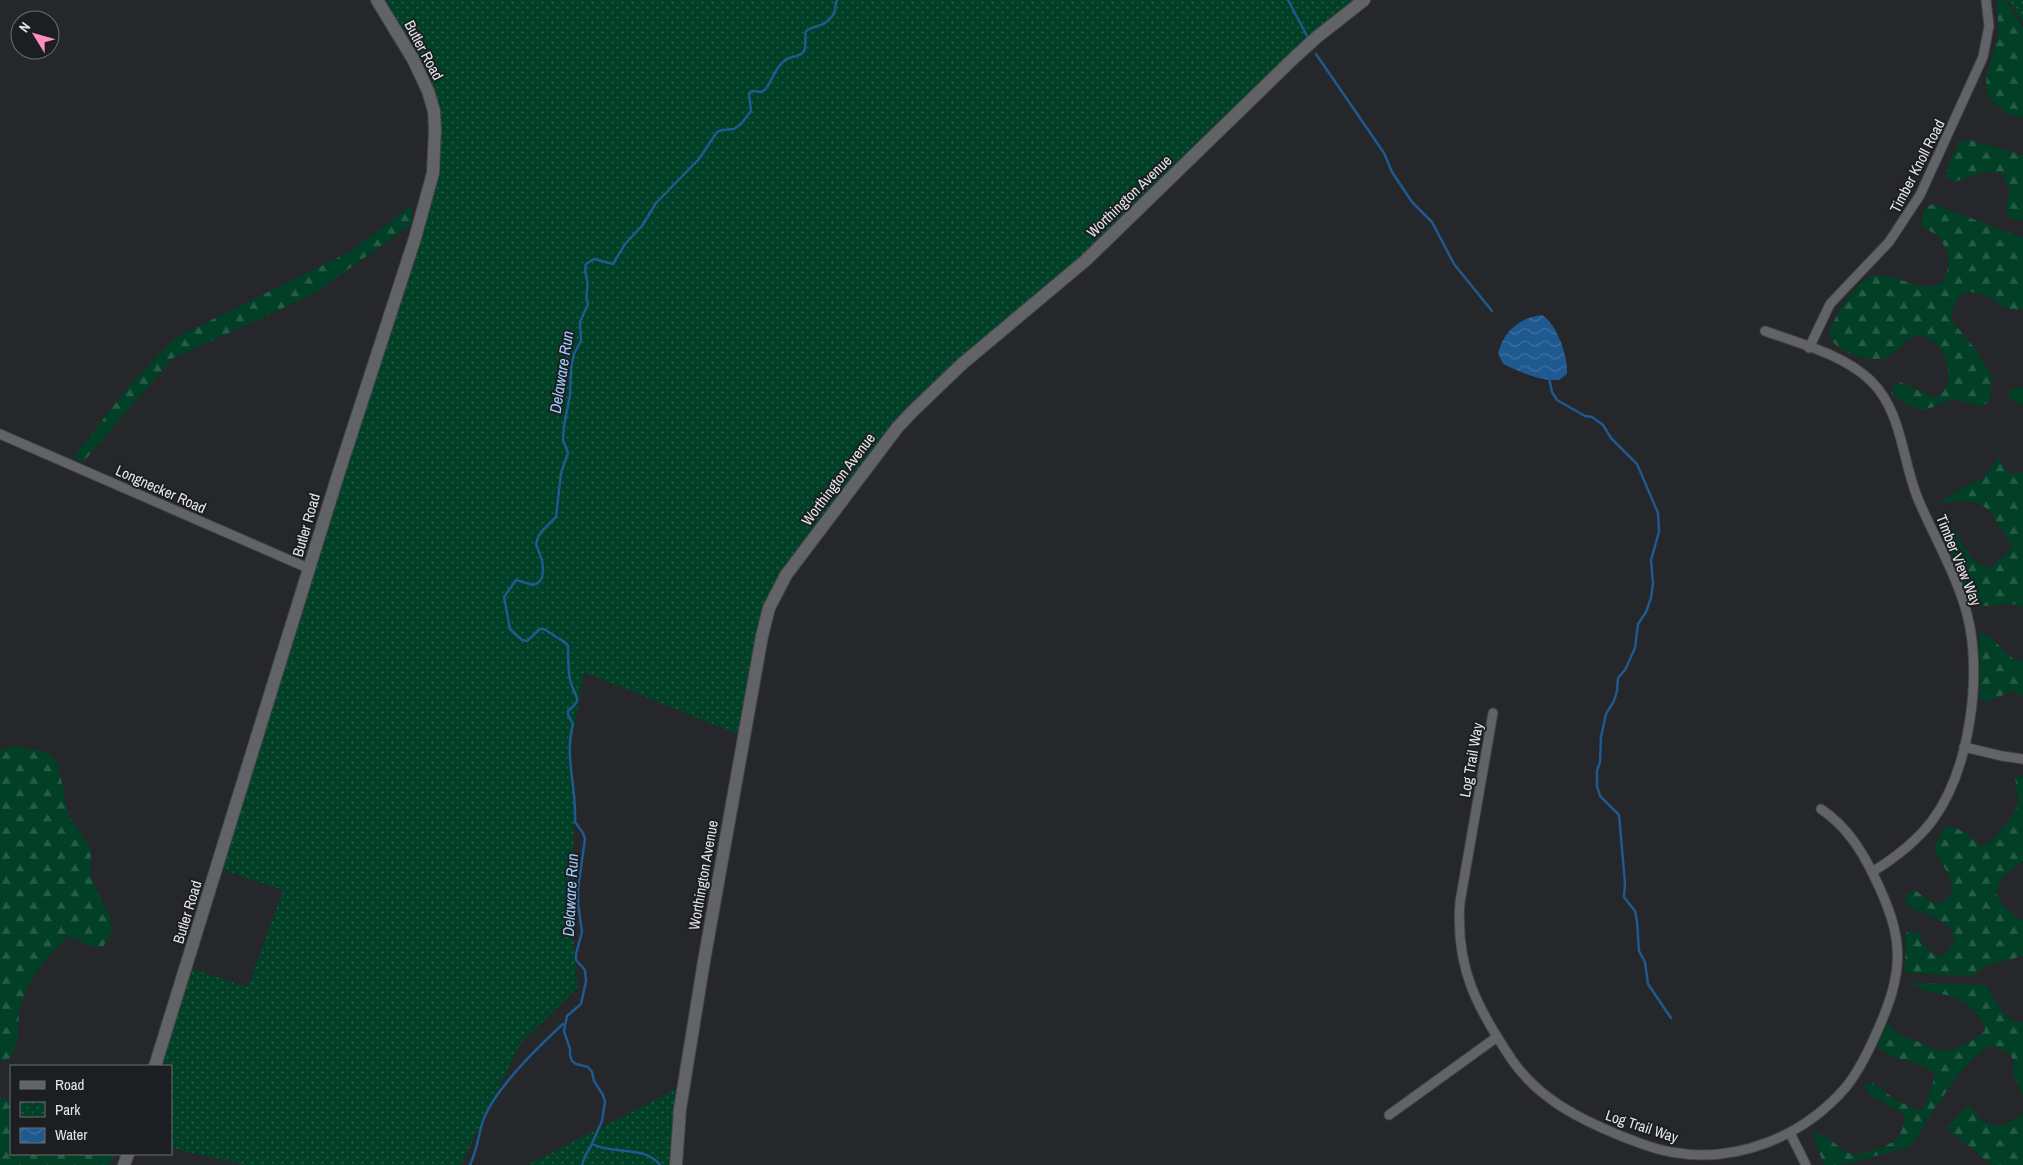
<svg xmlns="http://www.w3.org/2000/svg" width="2023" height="1165" font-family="'Archivo Narrow',sans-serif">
  <defs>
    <pattern id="forest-firs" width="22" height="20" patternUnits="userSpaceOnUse" patternTransform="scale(1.25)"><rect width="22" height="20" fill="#013f27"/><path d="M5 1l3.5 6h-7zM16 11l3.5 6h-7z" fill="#265b46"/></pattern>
    <pattern id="park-dots" width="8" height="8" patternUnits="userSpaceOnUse" patternTransform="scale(1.25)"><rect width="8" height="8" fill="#013f27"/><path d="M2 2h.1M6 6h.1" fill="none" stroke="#265b46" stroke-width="1.8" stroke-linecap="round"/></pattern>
    <pattern id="water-waves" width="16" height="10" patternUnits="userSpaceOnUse" patternTransform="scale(1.25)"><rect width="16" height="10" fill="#1e5990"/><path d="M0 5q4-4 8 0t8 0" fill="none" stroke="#3f71a0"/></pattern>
  </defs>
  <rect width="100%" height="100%" fill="#26272a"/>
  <g fill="url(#forest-firs)">
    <path d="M1996 0H2005L2023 28V117C2012 116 2007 113 1999 107 1974 90 1993 61 1997 39 1999 25 1998 14 1996 0Z"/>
    <polygon points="1970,140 2023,155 2023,221 2008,217 2006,207 2010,190 2002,173 1982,172 1954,182 1946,177 1951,159 1960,142"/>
    <path d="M1933 204 2023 238V309C1999 316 1991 285 1961 294L1952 310V321L1977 351 1992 377 1990 400 1982 407 1953 399 1925 410 1907 405 1891 393 1894 386 1900 382 1935 398C1940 394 1945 391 1947 384 1953 367 1941 338 1920 336 1907 335 1899 350 1889 356 1876 365 1843 354 1833 342 1831 339 1830 335 1829 331 1835 318 1857 279 1871 276 1896 270 1916 296 1943 282L1949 265 1948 254 1940 237 1922 226C1922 215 1923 208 1933 204Z"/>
    <polygon points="412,205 412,224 312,295 173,358 84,461 73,458 128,387 175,338 351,251"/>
    <polygon points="2022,387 2023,387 2023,406 2006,395 2013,389"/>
    <path d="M1999 457 2003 466 2009 473H2023V607L2013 604 1983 606 1966 595 1938 522H1947C1963 536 1967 566 1991 568L2012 548C2009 538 2004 534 1998 525 1996 522 1995 518 1993 515 1978 496 1960 501 1939 503L1965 486 1983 479Z"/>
    <path d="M1979 633C1995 635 2002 653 2017 661L2023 660V697L2014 690 1987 702 1979 698 1980 682Z"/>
    <path d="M16 746 42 751 53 757 59 769 69 816 91 849 90 875 111 920V933L103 947 91 946 68 936C47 957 26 979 20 1010 16 1033 23 1042 7 1061L0 1060V749Z"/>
    <path d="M2023 775V861C2005 873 1984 890 2007 909 2012 913 2017 918 2023 921V956L1989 965 1971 976 1905 973 1906 932H1920L1921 942 1934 955 1943 956 1955 941C1950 915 1923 918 1905 903L1907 893 1915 890 1930 902 1939 904C1968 889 1942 869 1934 849L1942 831 1949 825 1966 833 1980 846 1989 844 2013 815 2017 807 2018 797 2015 778Z"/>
    <path d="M1910 983 1986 985C1996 999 2003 1023 2023 1022V1096L2016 1080 2013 1071 2014 1062 2009 1053 1992 1045C1961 1060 1930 1118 1910 1147L1841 1165H1824L1812 1133C1835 1135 1835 1150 1852 1154 1861 1156 1890 1146 1896 1139 1902 1132 1905 1124 1904 1114L1871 1096 1864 1087 1872 1082 1896 1100 1921 1112 1926 1103 1935 1076C1927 1062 1905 1062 1891 1056 1886 1053 1882 1050 1877 1047L1887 1023 1898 1034 1942 1051 1951 1050 1970 1042 1985 1031C1982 1016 1966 999 1950 996 1934 992 1925 993 1910 983Z"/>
    <polygon points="0,1097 11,1101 11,1154 114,1154 110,1165 0,1165"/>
    <path d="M1968 1105 1975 1112 1980 1120C1997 1129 2009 1127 2023 1113V1165H1992L1946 1128Z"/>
  </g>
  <g fill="url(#park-dots)">
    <polygon points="380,0 1358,0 1104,237 912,410 778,587 740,735 584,672 569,757 575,796 571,913 578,987 520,1044 461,1165 244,1165 171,1148 171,1066 159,1066 190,968 248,987 283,890 221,869 431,195 439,123"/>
    <polygon points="2008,0 2023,0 2023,22"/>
    <polygon points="680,1087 673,1165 528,1165"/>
  </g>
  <path fill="url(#water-waves)" d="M1542 315C1557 324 1568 356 1567 374L1559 380C1540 381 1520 372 1503 364L1498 353C1504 331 1519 318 1542 315Z"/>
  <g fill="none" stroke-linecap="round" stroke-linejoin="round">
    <g stroke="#1e5990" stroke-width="2.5">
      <polyline points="1288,0 1307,36"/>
      <polyline points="1316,54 1384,153 1392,172 1412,202 1432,222 1454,264 1492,311"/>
      <polyline points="1549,378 1552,392 1557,400 1585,416 1592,417 1603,425 1611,438 1637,464 1658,513 1659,532 1651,560 1653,583 1651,598 1646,612 1638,624 1635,648 1625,670 1618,678 1617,691 1614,701 1606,714 1601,737 1600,762 1597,771 1597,786 1600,796 1619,815 1625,883 1624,897 1635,911 1637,921 1639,951 1645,962 1648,984 1671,1018"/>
      <path d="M592 1144C613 1155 645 1145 660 1165"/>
      <path d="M470 1165C478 1148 478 1134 484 1118 497 1087 539 1046 563 1024"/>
      <path d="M582 1165 585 1156 590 1148 602 1121 605 1102 603 1095 594 1081 592 1072 588 1067 576 1064 572 1061 570 1055V1049L564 1031 567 1016 581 1004 586 981 585 970 576 960V954L582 932 578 904V889L585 839 583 833 575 822C577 789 564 756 573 724L568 715V711C584 698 575 698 571 683 568 676 568 655 568 646 565 641 561 640 556 637 538 624 543 627 527 641L522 640 510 629 504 597 516 580 533 585 538 583 542 578 543 570 542 560 536 544 538 537 542 531 556 517 561 473 568 453 563 440 564 426 570 395 571 369 574 354 581 341 580 322 588 304C584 295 589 289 587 280 586 273 584 271 586 264L594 259 613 264 625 244 642 226 656 203 699 159 717 132 722 130 734 129 741 124 751 111 749 94 752 91 761 92 765 90C773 80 776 64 789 58 795 56 800 57 804 51 807 46 804 38 806 31 816 24 824 28 833 15 837 10 834 5 837 0"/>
    </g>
    <g stroke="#424346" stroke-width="11">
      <g id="street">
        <path d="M1765 331C1800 344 1843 354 1871 381 1902 411 1902 460 1918 499 1934 537 1956 573 1967 614 1983 674 1970 770 1932 821 1915 843 1895 858 1872 872"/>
        <polyline points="1809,348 1830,304 1889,242 1920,195 1983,57 1989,26 1986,0"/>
        <polyline points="0,434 310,569"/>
        <path d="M1493 713 1460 902C1455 967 1477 1008 1512 1060 1538 1098 1579 1119 1621 1136 1637 1142 1653 1149 1671 1152 1736 1164 1803 1137 1846 1087 1859 1071 1868 1052 1876 1034 1905 970 1905 939 1874 876 1861 849 1846 826 1821 809"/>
        <polyline points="1964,747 2002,756 2023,759"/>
        <polyline points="1389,1115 1497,1037"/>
        <polyline points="1790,1133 1806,1165"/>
      </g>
    </g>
    <g stroke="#424346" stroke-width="14">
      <g id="secondary">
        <polyline points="155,1066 338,475 415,238 433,173 435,130 434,111 428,91 413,59 377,0"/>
        <polyline points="124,1165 128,1154"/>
        <polyline points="676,1165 680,1109 704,961 762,636 769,608 786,575 897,428 912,412 962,364 1086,260 1296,56 1317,37 1364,0"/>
      </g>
    </g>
    <use href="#street" stroke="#616367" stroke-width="9"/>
    <use href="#secondary" stroke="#616367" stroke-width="12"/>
  </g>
  <g text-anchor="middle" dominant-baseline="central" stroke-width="4" stroke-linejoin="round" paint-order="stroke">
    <g font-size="15" fill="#e4e5e7" stroke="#1c1e21">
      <text transform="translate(424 50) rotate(62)">Butler Road</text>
      <text transform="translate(1917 166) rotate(-63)">Timber Knoll Road</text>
      <text transform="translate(1129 196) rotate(-44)">Worthington Avenue</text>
      <text transform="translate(838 479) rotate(-53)">Worthington Avenue</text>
      <text transform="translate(161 489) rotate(24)">Longnecker Road</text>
      <text transform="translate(306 525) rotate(-74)">Butler Road</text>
      <text transform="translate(1959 560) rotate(68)">Timber View Way</text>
      <text transform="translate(1471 760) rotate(-80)">Log Trail Way</text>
      <text transform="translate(703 875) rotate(-80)">Worthington Avenue</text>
      <text transform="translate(187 912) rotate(-73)">Butler Road</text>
      <text transform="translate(1642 1126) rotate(18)">Log Trail Way</text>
    </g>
    <g font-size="16" font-style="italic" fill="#a1cfff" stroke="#1c1e21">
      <text transform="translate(561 372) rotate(-81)">Delaware Run</text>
      <text transform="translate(570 895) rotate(-87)">Delaware Run</text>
    </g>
  </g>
  <rect x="10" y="1065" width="162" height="90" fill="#1c1e21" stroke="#6c6e70"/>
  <rect x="20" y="1081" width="25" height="8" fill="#616367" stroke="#6c6e70"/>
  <text x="55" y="1090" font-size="15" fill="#e4e5e7">Road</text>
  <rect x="20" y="1102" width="25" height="15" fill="url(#park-dots)" stroke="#6c6e70"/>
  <text x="55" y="1115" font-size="15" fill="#e4e5e7">Park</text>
  <rect x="20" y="1128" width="25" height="15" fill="url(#water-waves)" stroke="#6c6e70"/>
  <text x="55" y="1140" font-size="15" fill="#e4e5e7">Water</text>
  <g transform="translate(35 35) rotate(307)"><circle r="24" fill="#1c1e21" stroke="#6c6e70"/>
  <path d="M0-4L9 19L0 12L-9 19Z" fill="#fe8ebe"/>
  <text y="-8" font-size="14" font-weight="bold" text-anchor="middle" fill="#e4e5e7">N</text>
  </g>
</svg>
